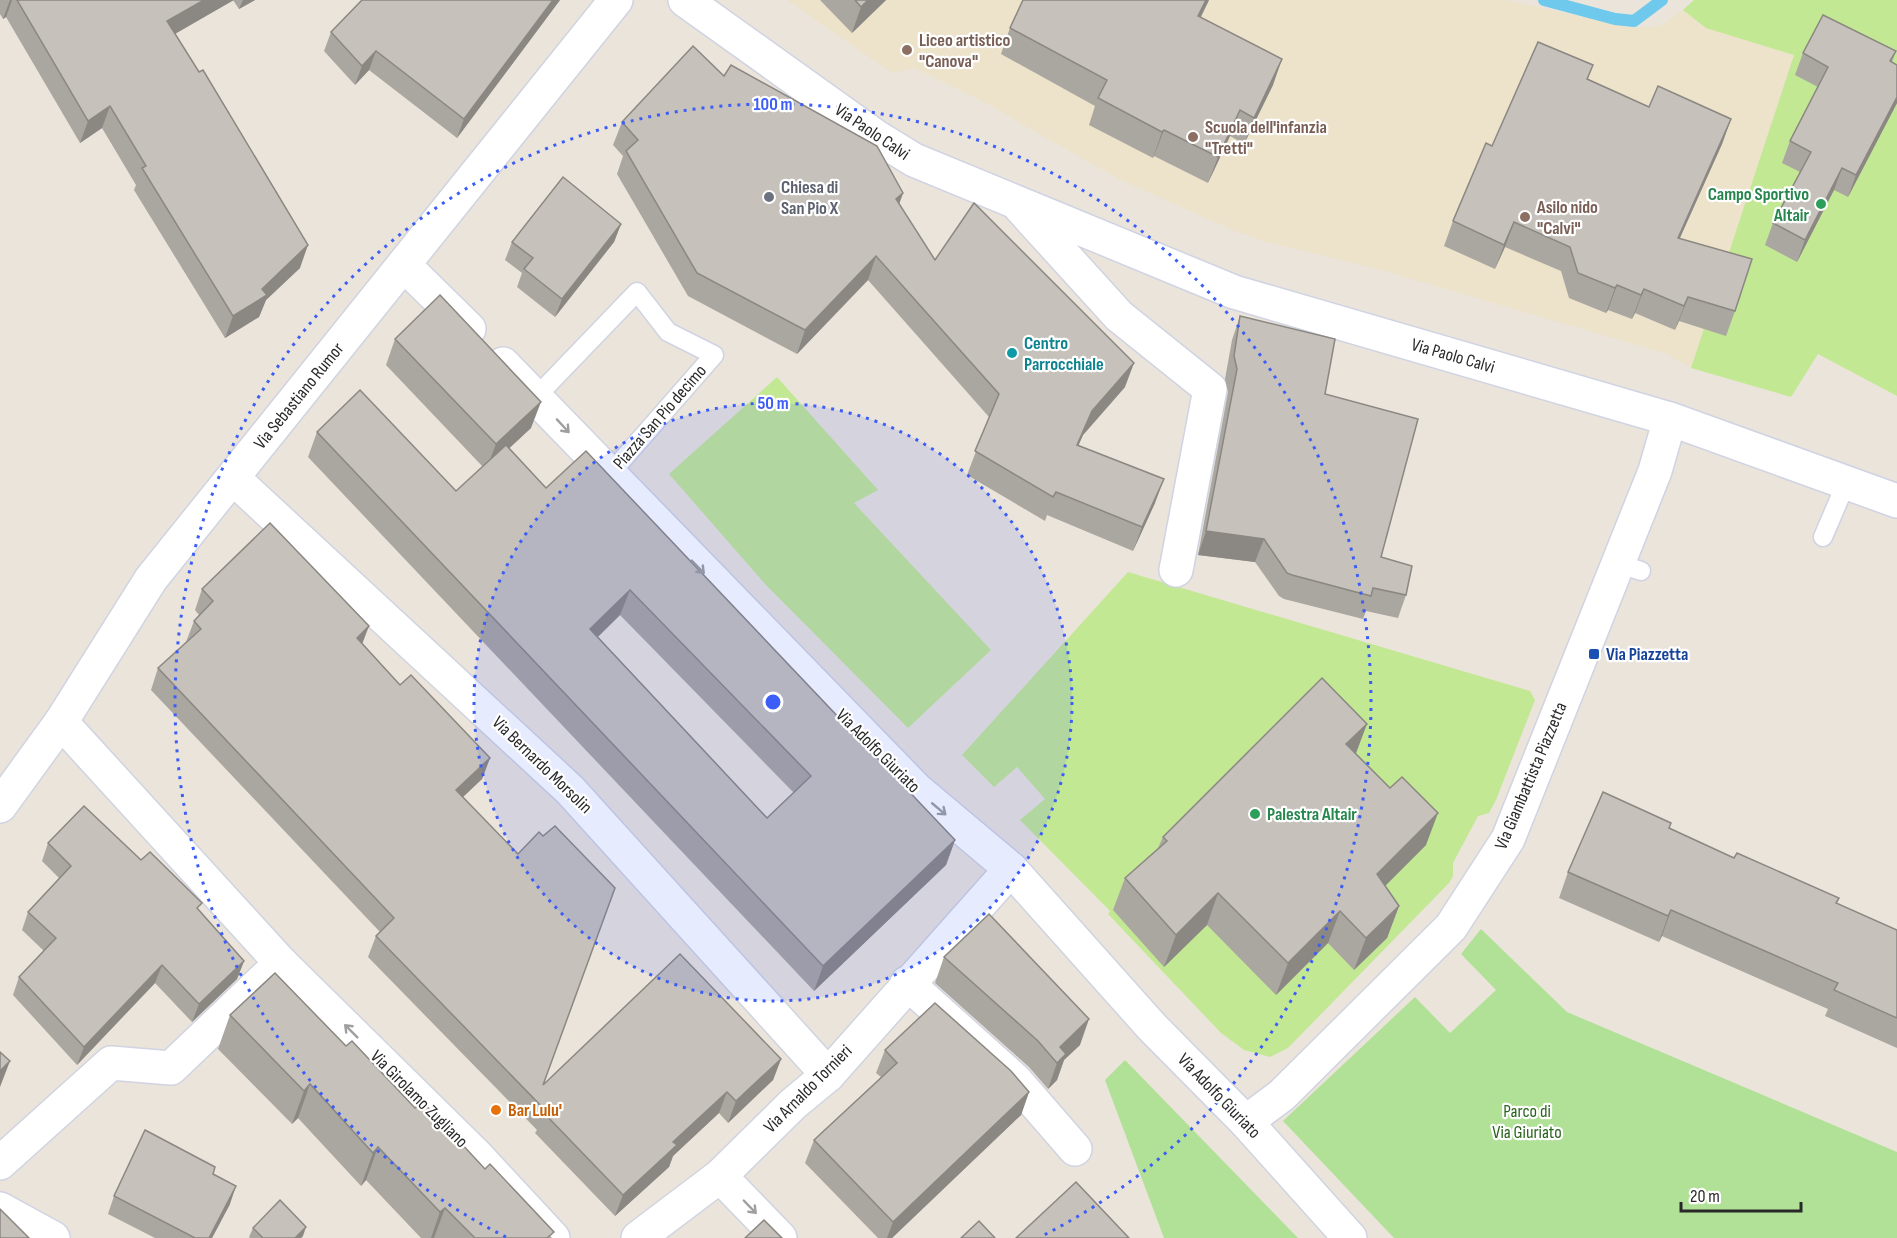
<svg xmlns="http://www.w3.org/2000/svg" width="1897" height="1238" font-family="'Sofia Sans Condensed',sans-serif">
  <rect width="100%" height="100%" fill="#ebe4db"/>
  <polygon fill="#ede2ca" points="787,0 1506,0 1633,28 1660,26 1683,10 1706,28 1794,54 1691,368 1667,354 1381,270 1262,241 1233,230 1120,180 982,101 914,68 892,73"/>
  <g fill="#b0e197">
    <polygon points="1481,929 1567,1012 1897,1152 1897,1238 1394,1238 1283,1121 1415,997 1450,1033 1496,990 1461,954"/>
    <polygon points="1125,1060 1298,1238 1164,1238 1105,1080"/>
  </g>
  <g fill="#c3e893">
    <polygon points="1694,0 1897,0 1897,396 1818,354 1791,397 1691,368 1794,55 1706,28 1683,10"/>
    <polygon points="777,377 878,490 854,503 991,650 908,728 766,585 669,474"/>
    <polygon points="1128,572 1530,691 1535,700 1496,800 1489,813 1478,816 1453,863 1453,876 1449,883 1288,1048 1270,1057 1244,1050 1221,1033 1108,914 1110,911 1020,820 1045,799 1017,767 994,787 962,755"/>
  </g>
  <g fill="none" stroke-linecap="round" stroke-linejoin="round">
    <polyline stroke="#6ec9ec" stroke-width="12" points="1544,0 1615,19 1634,21 1662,0"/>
    <g stroke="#d0d3e2" stroke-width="21">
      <g id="service">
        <polyline points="536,397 637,292 668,332 714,355 609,475"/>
        <polyline points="1823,537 1847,481"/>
        <polyline points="1617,563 1641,571"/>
      </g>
    </g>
    <g stroke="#d0d3e2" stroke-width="36">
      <g id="minor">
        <polyline points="685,0 875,136 914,160 1234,292 1670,419 1897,501"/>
        <polyline points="1020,207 1119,316 1210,389 1176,570"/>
        <polyline points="404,265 469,329"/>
        <polyline points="503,364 917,790 1011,869 1152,1027 1246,1122 1350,1238"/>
        <polyline points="233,478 570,790 828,1075"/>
        <polyline points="61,722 281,963 476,1155 553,1238"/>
        <polyline points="0,806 61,722 151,579 616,0"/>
        <polyline points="907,983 1016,1081 1075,1149"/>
        <polyline points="1246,1122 1282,1095 1451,927 1508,839 1655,471 1670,419"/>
        <polyline points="0,1163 111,1063 171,1068 281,963"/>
        <polyline points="720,1176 780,1238"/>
        <polyline points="0,1209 53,1238"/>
        <polyline points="638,1238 720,1176 793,1104 828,1075 1011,869"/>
      </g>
    </g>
    <use href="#service" stroke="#fff" stroke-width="18"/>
    <use href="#minor" stroke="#fff" stroke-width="33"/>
  </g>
  <g fill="#aaa6a0" fill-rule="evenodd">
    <polygon points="0,0 255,0 239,9 233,0 175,34 300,268 266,300 259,317 225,338 134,190 136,185 102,128 80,143 6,17 3,19 0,14"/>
    <polygon points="560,0 457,138 369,70 355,85 324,51 331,32"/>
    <polygon points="820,0 886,0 852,33"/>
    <polygon points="1209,0 1201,17 1273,85 1244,144 1230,136 1208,183 1154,156 1153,158 1089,125 1095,106 1001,54 1010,28"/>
    <polygon points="1896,51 1892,62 1897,65 1897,103 1848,197 1834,190 1797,262 1765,245 1773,223 1800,172 1782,163 1790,141 1818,87 1795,75 1803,53"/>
    <polygon points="1593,65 1588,79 1649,107 1731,119 1722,144 1680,238 1735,311 1726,336 1679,321 1675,330 1635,313 1632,319 1608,310 1606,313 1569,298 1561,271 1505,247 1495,269 1444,246 1453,221 1492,146"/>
    <polygon points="724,76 903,193 899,204 935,260 1125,387 1083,435 1078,446 1155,503 1133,551 1047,515 1045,521 967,475 989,417 868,280 797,354 688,296 617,174 623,156 613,145 622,122"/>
    <polygon points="621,224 614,242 555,317 517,287 522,273 505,260 512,242"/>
    <polygon points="1240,316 1325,394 1381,557 1406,595 1398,618 1366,611 1363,619 1284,599 1279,596 1255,562 1198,555 1228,392 1225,379 1232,340"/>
    <path d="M395 339 531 428 509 448 546 488 955 840 946 865 814 991 308 457 317 432 456 491 483 467 386 365ZM620 615 794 793 767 818 598 637Z"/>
    <polygon points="202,589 363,644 400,685 490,758 482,779 463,797 543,1085 781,1059 773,1080 728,1123 719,1113 673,1156 669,1167 615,1216 535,1133 537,1130 368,957 376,936 380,932 151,690 158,668 186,642 194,621 199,615 195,610"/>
    <polygon points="1356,754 1426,845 1385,886 1399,906 1387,938 1354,970 1328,943 1276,995 1207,925 1164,967 1113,910 1125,878 1158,848 1163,837"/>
    <polygon points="1669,828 1734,858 1839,898 1836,903 1897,930 1897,1048 1825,1016 1828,1009 1662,936 1659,942 1559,898 1568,872"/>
    <polygon points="48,843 141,860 199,911 244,961 237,979 192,1022 155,983 77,1065 13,995 19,977 44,951 22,930 28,912 59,878 42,861"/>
    <polygon points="944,957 1080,1045 1064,1060 1057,1080 1048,1089 1029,1067 935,983"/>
    <polygon points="230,1015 346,1046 415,1108 485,1169 552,1238 421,1238 366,1180 361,1186 298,1118 292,1124 218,1049"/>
    <polygon points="885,1050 1029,1092 1021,1115 892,1238 878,1238 805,1163 814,1140 881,1077 876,1073"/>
    <polygon points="213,1174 230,1204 212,1238 155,1238 108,1214 114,1196"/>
    <polygon points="253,1228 303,1236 301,1238 250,1238 249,1237"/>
  </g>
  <g fill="#8b8782">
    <polygon points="10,0 12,0 6,17 3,19"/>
    <polygon points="204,0 234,0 159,43 167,21"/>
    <polygon points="243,0 255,0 239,9"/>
    <polygon points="553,0 560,0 457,138 464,119"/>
    <polygon points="868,0 886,0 852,33 861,7"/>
    <polygon points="1206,0 1209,0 1188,42 1198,16"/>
    <polygon points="376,51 369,70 355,85 362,66"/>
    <polygon points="1282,59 1273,85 1244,144 1254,118"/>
    <polygon points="1897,97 1897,103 1848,197 1856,175"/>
    <polygon points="110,106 102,128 80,143 88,121"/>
    <polygon points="1240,110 1230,136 1208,183 1218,157"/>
    <polygon points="1731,119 1722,144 1669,262 1678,238"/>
    <polygon points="1164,130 1154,156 1153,158 1162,132"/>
    <polygon points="1842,168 1834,190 1797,262 1805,240"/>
    <polygon points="903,193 895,216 896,199"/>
    <polygon points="1514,222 1505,247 1495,269 1504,245"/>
    <polygon points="621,224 614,242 555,317 562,299"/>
    <polygon points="308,245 300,268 266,300 259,317 225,338 233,316"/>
    <polygon points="876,256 868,280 797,354 805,330"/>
    <polygon points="1617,285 1608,310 1606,313 1615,288"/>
    <polygon points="1644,289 1635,313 1632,319 1641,295"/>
    <polygon points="1688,297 1679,321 1675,330 1684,306"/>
    <polygon points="1134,363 1125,387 1083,435 1068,469 1077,445 1092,411"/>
    <polygon points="541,402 531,428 486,470 496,444"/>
    <polygon points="1164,479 1155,503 1133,551 1142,527"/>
    <polygon points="1206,531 1264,539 1255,562 1198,555"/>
    <polygon points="630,590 620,615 580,654 590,629"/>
    <polygon points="369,626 361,647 357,638"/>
    <polygon points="1367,724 1355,756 1346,744"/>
    <polygon points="490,758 482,779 448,811 456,790"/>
    <polygon points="1438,813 1426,845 1365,906 1377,874"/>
    <polygon points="955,840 946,865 814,991 823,966"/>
    <polygon points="1218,893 1207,925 1164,967 1176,935"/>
    <polygon points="1399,906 1387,938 1354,970 1366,938"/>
    <polygon points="1671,910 1662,936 1659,942 1668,916"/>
    <polygon points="1340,911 1328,943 1276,995 1288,963"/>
    <polygon points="244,961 237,979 192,1022 199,1004"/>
    <polygon points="162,965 155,983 77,1065 84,1047"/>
    <polygon points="1089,1019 1080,1045 1064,1060 1057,1080 1048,1089 1057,1063 1060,1047"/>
    <polygon points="781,1059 773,1080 728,1123 736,1101"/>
    <polygon points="10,1061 0,1087 0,1088 0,1071"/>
    <polygon points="310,1084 298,1118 292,1124 304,1091"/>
    <polygon points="727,1092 719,1113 673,1156 669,1167 615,1216 623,1195 673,1142"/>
    <polygon points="1029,1092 1021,1115 892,1238 887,1238 893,1222"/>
    <polygon points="378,1147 366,1180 361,1186 373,1153"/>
    <polygon points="236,1186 230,1204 212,1238 209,1238"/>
    <polygon points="445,1208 434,1238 431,1238 440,1212"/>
    <polygon points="306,1227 303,1236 301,1238 295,1238"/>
  </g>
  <g fill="#c6c1ba" stroke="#8b8782" stroke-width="1.5" fill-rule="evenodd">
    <polygon points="17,0 204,0 167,21 199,72 203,70 308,245 262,289 267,295 233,316 142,168 146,166 110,106 88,121"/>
    <polygon points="362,0 553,0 464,119 376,51 362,66 331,32"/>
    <polygon points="855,0 868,0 861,7"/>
    <polygon points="1023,0 1206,0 1198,16 1282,59 1254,118 1240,110 1218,157 1164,130 1162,132 1098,98 1107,80 1010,28"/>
    <polygon points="1823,15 1896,51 1890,61 1897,65 1897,97 1856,175 1842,168 1805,240 1773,223 1811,152 1790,141 1828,67 1803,53"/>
    <polygon points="1538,42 1593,65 1587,79 1649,107 1658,86 1731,119 1678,238 1752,259 1735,311 1688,297 1684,306 1644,289 1641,295 1617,285 1615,288 1578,273 1570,247 1514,222 1504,245 1453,221 1486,143 1492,146"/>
    <polygon points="693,46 724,76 731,65 877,146 903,193 896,199 935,260 974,203 1134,363 1092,411 1077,445 1164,479 1142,527 1056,492 1053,497 975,451 999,394 876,256 805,330 697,273 626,151 638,140 622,122"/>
    <polygon points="563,177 621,224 562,299 524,269 533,258 512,242"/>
    <polygon points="440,295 541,402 496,444 395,339"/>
    <polygon points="1240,316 1335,339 1325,394 1418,419 1381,557 1412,566 1406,595 1373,588 1371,596 1292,575 1287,573 1264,539 1206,531 1237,369 1234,356"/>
    <path d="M360 390 456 491 506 445 546 488 586 451 955 840 823 966 317 432ZM630 590 811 776 767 818 590 629Z"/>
    <polygon points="270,523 369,626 357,638 400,685 411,675 490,758 456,790 518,854 539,832 543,836 555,826 615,888 543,1085 680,954 781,1059 736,1101 727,1092 673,1142 677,1145 623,1195 543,1112 545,1110 376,936 394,918 158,668 201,629 194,621 213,601 202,589"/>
    <polygon points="1322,678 1367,724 1346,744 1390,788 1402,777 1438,813 1377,874 1399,906 1366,938 1340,911 1288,963 1218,893 1176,935 1125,878 1167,841 1163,837"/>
    <polygon points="1603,792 1671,823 1669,828 1734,858 1737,853 1839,898 1836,903 1897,930 1897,1018 1834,990 1838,983 1671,910 1668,916 1568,872"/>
    <polygon points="84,806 141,860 150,852 202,903 197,908 244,961 199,1004 162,965 84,1047 19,977 56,938 28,912 71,866 48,843"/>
    <polygon points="989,914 1089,1019 1060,1047 1066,1054 1057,1063 1038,1041 944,957"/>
    <polygon points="275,973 346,1046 352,1041 415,1108 422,1101 485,1169 490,1164 554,1232 547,1238 475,1238 445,1208 440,1212 378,1147 373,1153 310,1084 304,1091 230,1015"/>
    <polygon points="935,1003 1011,1071 1029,1092 893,1222 814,1140 897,1063 885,1050"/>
    <polygon points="0,1052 10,1061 0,1071"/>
    <polygon points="145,1130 215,1167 213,1174 236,1186 209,1238 195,1238 114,1196"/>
    <polygon points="1076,1182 1129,1238 1016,1238"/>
    <polygon points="280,1200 306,1227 295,1238 263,1238 253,1228"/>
    <polygon points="0,1209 29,1238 0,1238"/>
    <polygon points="764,1220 782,1238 745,1238"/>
    <polygon points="979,1221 995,1238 961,1238"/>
  </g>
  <defs><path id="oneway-shaft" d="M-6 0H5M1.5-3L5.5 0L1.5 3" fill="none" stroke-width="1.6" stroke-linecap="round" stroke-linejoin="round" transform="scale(1.5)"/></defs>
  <g stroke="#9f9f9f">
    <use href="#oneway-shaft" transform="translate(563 426) rotate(47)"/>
    <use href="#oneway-shaft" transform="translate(698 567) rotate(46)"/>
    <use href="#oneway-shaft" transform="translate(939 809) rotate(40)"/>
    <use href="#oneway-shaft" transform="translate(351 1031) rotate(-135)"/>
    <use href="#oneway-shaft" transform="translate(750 1207) rotate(46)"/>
  </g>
  <circle cx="773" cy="702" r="299" fill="#3c5df7" fill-opacity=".12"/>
  <g fill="none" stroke="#3c5df7" stroke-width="3" stroke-dasharray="3 6">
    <circle cx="773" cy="702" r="299"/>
    <path d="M506 1237A598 598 0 1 1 1040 1237"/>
  </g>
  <g fill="#8d6e63" stroke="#fff" stroke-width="2">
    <circle cx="907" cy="50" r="6"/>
    <circle cx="1193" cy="137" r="6"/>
    <circle cx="1525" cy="217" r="6"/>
  </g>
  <circle fill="#6b7280" stroke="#fff" stroke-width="2" cx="769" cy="197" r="6"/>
  <g fill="#2e9e5b" stroke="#fff" stroke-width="2">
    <circle cx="1821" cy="204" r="6"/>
    <circle cx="1255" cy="814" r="6"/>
  </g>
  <circle fill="#0f9aa8" stroke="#fff" stroke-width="2" cx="1012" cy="353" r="6"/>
  <rect fill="#1a4fb4" stroke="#fff" stroke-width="2" x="1588" y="648" width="12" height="12" rx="3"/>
  <circle fill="#e8710a" stroke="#fff" stroke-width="2" cx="496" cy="1110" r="6"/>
  <g text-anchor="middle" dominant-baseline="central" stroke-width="4.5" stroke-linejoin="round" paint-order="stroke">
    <g font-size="18" font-weight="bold" fill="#785e54" stroke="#fff" text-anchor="start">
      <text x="919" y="40">Liceo artistico<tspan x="919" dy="21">"Canova"</tspan></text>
      <text x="1205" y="127">Scuola dell'infanzia<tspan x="1205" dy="21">"Tretti"</tspan></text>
      <text x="1537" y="207">Asilo nido<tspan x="1537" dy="21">"Calvi"</tspan></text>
    </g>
    <g font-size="18" fill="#292929" stroke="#fff">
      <text transform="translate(872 132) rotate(34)">Via Paolo Calvi</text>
      <text transform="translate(1453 356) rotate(16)">Via Paolo Calvi</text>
      <text transform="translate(299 396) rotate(-51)">Via Sebastiano Rumor</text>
      <text transform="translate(660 417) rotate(-49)">Piazza San Pio decimo</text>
      <text transform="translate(878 751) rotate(45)">Via Adolfo Giuriato</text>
      <text transform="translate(542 765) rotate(44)">Via Bernardo Morsolin</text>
      <text transform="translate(1531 776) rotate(-67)">Via Giambattista Piazzetta</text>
      <text transform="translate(808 1089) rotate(-45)">Via Arnaldo Tornieri</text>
      <text transform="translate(1219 1096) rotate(46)">Via Adolfo Giuriato</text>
      <text transform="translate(419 1099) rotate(45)">Via Girolamo Zugliano</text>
    </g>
    <g font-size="18" font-weight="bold" fill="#5b616d" stroke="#fff" text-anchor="start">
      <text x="781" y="187">Chiesa di<tspan x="781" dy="21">San Pio X</tspan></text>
    </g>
    <g font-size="18" font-weight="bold" fill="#27864d" stroke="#fff" text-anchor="end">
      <text x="1809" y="194">Campo Sportivo<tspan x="1809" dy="21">Altair</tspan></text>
      <text x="1267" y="814" text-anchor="start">Palestra Altair</text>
    </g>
    <g font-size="18" font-weight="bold" fill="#0d838f" stroke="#fff" text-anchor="start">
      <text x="1024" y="343">Centro<tspan x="1024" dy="21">Parrocchiale</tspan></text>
    </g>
    <g font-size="18" font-weight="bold" fill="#164399" stroke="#fff" text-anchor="start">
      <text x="1606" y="654">Via Piazzetta</text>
    </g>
    <g font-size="18" font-weight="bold" fill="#c56008" stroke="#fff" text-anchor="start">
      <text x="508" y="1110">Bar Lulu'</text>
    </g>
    <g font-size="18" fill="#29641b" stroke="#fff">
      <text x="1527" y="1111">Parco di<tspan x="1527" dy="21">Via Giuriato</tspan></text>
    </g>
  </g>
  <circle cx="773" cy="702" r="9" fill="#3c5df7" stroke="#fff" stroke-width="3"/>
  <g font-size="18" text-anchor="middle" font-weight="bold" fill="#3c5df7" stroke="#fff" stroke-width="4.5" stroke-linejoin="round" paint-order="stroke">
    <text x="773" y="110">100 m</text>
    <text x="773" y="409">50 m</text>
  </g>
  <path d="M1681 1202v9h120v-9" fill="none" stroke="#292929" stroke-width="3"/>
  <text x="1690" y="1202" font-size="18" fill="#292929" stroke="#ffffff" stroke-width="4.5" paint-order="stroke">20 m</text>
</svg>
